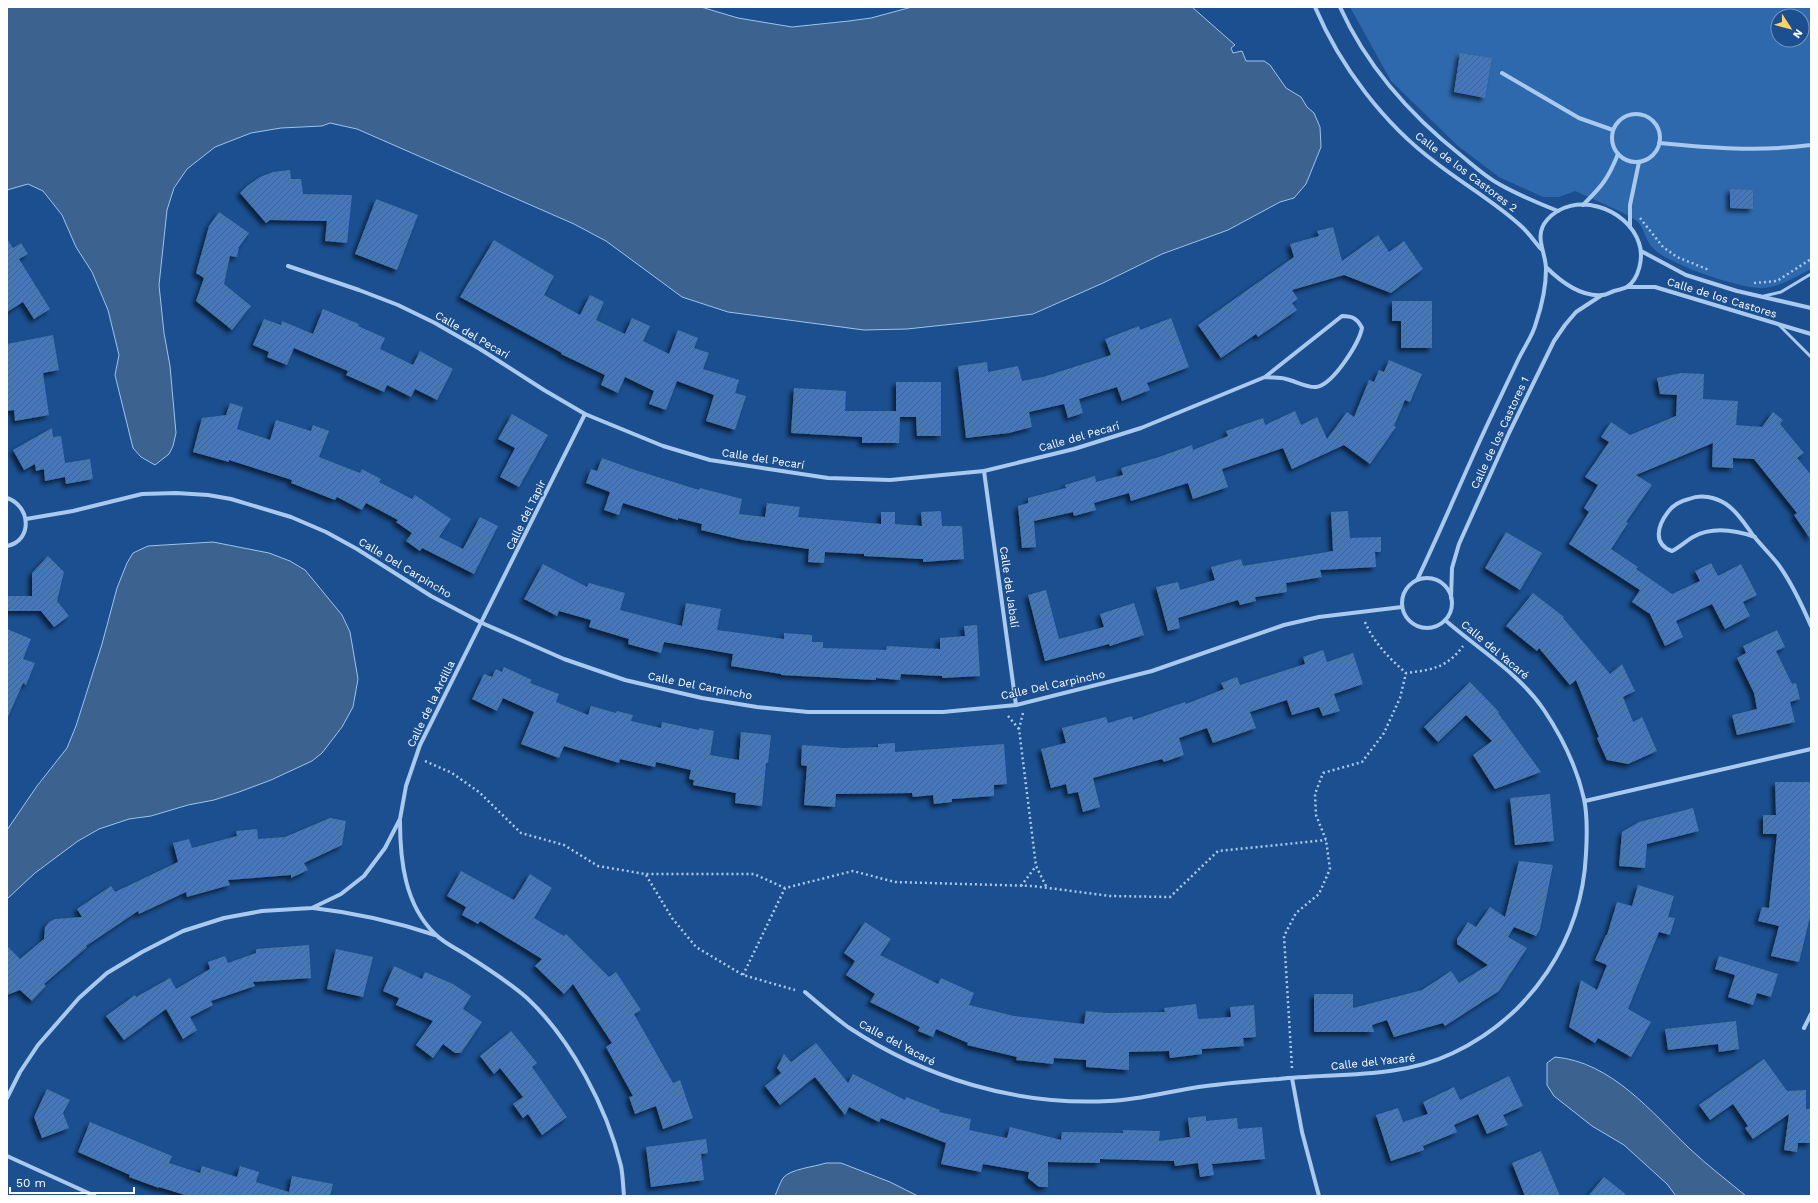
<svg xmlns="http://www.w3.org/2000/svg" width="1818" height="1203" font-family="'Work Sans',sans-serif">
  <defs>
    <pattern id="building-hatch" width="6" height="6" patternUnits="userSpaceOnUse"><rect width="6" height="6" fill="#4478b7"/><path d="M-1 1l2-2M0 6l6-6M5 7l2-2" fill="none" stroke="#486282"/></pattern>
    <filter id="shadow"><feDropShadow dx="-3.5" dy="3.5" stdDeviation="2" flood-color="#0009"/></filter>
  </defs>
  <rect width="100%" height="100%" fill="#1b4f8f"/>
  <path fill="#2e69ad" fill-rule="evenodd" d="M1350 7H1811V269C1795 277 1779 288 1760 288 1739 288 1667 264 1653 248 1646 241 1644 229 1638 222 1633 216 1586 196 1575 191L1559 197H1543L1499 177 1458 146 1391 81ZM1778 16H1802V40H1778Z"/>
  <g fill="#3c6290" stroke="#9cc4f0">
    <polygon points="7,7 701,7 738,18 792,27 849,21 871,18 912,7 1192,7 1235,45 1231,48 1233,53 1242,51 1246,61 1264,61 1270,65 1286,88 1301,97 1307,107 1314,113 1320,127 1321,147 1306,184 1294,198 1280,202 1228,230 1162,254 1103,283 1033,314 972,322 907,329 864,330 728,312 682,297 606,241 574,224 357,129 330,123 322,126 281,128 251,133 215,147 187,169 174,188 167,210 159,285 164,333 170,366 176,433 173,446 169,454 155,465 141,457 133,448 115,375 119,355 108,310 92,272 76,247 62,215 43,191 28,184 7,190"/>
    <polygon points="213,542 269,553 290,561 305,570 342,615 350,632 358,679 353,707 342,727 322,753 312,761 271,780 239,792 214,800 188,805 151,816 129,819 99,829 78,841 35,873 7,899 7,830 37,786 67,748 76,726 102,644 117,588 127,563 133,553 148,546"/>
    <path d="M1555 1057C1612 1062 1652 1113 1690 1149 1708 1166 1728 1181 1746 1196H1676L1667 1184 1624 1145 1592 1126 1554 1096 1547 1085V1063Z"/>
    <path d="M826 1163H841L890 1182 918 1196H775C777 1191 780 1183 783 1178 790 1169 814 1167 826 1163Z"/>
  </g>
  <g fill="url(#building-hatch)" filter="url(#shadow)">
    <polygon points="1460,53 1492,58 1485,98 1454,92"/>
    <polygon points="290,170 291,179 301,179 303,194 352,195 347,243 325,241 327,221 270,220 266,223 240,193 247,186 260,177 273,172"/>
    <polygon points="1730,189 1753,190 1753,209 1730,208"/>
    <polygon points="376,199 418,215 397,270 355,254"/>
    <polygon points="219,212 249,233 239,247 237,257 230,256 224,284 251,306 232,330 196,301 204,278 196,273 209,226"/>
    <polygon points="1333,227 1342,261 1378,235 1389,252 1404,241 1423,269 1391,293 1344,275 1292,290 1298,299 1292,303 1297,310 1258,337 1256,334 1221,358 1198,325 1294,257 1290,244 1319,236 1317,231"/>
    <polygon points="7,239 13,248 21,243 28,254 19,259 50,309 34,319 23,302 7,312"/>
    <polygon points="494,240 554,276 544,295 580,315 590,295 604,302 596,320 625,334 632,318 650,326 643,341 669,354 678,330 698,338 694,348 709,353 703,369 739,380 735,393 746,396 735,430 706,421 714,395 677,381 666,410 649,404 654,391 625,377 618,393 601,385 605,375 561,354 562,353 460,297"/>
    <polygon points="1392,301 1432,301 1432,348 1401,348 1401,321 1392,321"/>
    <polygon points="323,309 359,324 358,326 385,338 380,349 413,365 420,351 453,369 437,400 415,389 411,397 387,385 384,392 346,375 348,371 294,348 287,365 267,357 269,352 253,345 264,319 281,325 282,321 313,334"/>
    <polygon points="1171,318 1189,367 1147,383 1150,390 1122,401 1117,387 1079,399 1083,413 1068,418 1064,404 1029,412 1032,427 1009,433 966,438 958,366 987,362 988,372 1018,366 1022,381 1043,377 1111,355 1105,339 1139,326 1140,330"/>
    <polygon points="53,335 59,370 43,373 49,415 15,421 14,410 7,411 7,344"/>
    <polygon points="1389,360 1422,374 1410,402 1405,400 1394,426 1396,427 1370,464 1344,445 1292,469 1283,448 1222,469 1228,487 1193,499 1188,483 1131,501 1129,493 1094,503 1096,510 1074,516 1073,512 1034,521 1036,547 1022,548 1018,506 1028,503 1028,498 1066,488 1065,485 1095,476 1096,482 1123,475 1121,468 1159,457 1192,445 1193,450 1228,436 1226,431 1263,418 1265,425 1295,411 1301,425 1317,417 1327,439 1347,412 1354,417 1369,380 1374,382 1379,370 1384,372"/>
    <polygon points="1681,373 1704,374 1703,399 1738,401 1736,425 1762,427 1773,412 1783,420 1780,424 1804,453 1797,458 1811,475 1811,540 1794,515 1797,513 1754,459 1733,458 1733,468 1712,467 1713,443 1636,475 1652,485 1626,522 1628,523 1611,549 1638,567 1636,569 1672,594 1700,581 1695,571 1711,563 1718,576 1741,564 1757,595 1743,602 1750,616 1725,629 1712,604 1676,621 1683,637 1665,646 1650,614 1632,602 1640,590 1569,544 1589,512 1584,508 1598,485 1585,477 1609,442 1601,437 1611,422 1630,435 1676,416 1677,395 1660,394 1657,378"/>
    <polygon points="896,382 941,382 941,436 917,436 916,417 900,417 899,443 862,443 862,437 791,433 794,388 846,391 845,411 896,411"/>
    <polygon points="230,403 243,407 237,429 270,440 276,420 311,431 313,425 329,431 319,457 360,473 362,469 381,479 379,482 412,499 415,495 451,519 439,537 463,549 480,517 498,526 474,574 422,548 420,551 406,541 412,533 396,522 398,520 366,503 362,510 337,497 335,500 291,483 292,480 229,460 229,462 193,452 202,418 226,415"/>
    <polygon points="512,414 548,435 519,487 500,477 515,448 498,439"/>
    <polygon points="52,428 53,437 61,436 65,463 90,459 93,479 66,484 65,477 45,481 44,469 36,471 35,464 24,470 13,450"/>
    <polygon points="602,458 635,470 699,490 700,488 742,499 739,514 765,517 767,503 800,507 798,517 881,524 881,512 895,512 895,524 922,526 921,512 941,511 942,526 962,526 964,559 923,562 923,559 864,556 864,554 825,552 824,563 808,562 809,549 743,540 701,530 702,524 678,518 678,520 623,503 619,515 604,510 610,492 586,483 591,469 597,471"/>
    <polygon points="1348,511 1350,538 1381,537 1381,552 1375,552 1376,567 1320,570 1322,577 1286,583 1287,592 1255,597 1256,601 1240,605 1238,600 1178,618 1180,628 1168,631 1156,587 1178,582 1180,590 1215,580 1211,567 1241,559 1243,566 1333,551 1331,512"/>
    <polygon points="1506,532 1542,553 1520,590 1485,568"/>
    <polygon points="48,556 64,572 57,601 69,616 54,627 41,611 7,611 7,596 32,596 32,573"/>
    <polygon points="543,564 587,587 589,583 625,593 620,610 682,626 686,603 721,609 717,630 784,639 784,633 812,635 812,642 823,642 823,648 886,650 887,646 940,649 940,638 965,636 964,626 977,625 980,676 942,678 942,676 901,674 900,680 876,678 876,680 781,675 781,674 731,666 733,654 664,642 661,653 628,644 629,639 589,627 591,620 559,611 557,616 524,599"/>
    <polygon points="1046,590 1059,639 1104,627 1100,614 1134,603 1144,635 1110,646 1109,644 1045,661 1028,595"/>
    <polygon points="1533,593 1564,617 1563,618 1610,674 1622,664 1635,691 1623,697 1633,722 1642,717 1657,751 1628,764 1607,760 1597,738 1599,737 1576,680 1570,685 1539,648 1537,651 1506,626"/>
    <polygon points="7,629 31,639 23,659 35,663 26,685 23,683 7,719"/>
    <polygon points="1777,630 1785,647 1776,651 1792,684 1796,683 1800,699 1790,702 1795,722 1737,735 1732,715 1757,709 1754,693 1737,658 1746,653 1743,646"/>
    <polygon points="1323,650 1327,662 1353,653 1363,684 1334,694 1340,711 1323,716 1319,707 1292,715 1287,700 1250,712 1256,728 1213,743 1207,728 1179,738 1184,755 1164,762 1162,759 1093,778 1100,807 1083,812 1078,792 1068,794 1066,784 1051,788 1041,749 1066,743 1062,728 1106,717 1108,723 1132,716 1133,720 1185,702 1186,704 1224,689 1221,683 1237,677 1240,685 1305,664 1303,657"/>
    <polygon points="504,667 532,680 530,683 559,694 556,702 588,715 591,706 616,713 617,711 633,715 631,721 661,728 662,722 699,730 699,728 714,731 710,755 739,760 741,732 771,735 768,763 766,763 762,806 735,803 736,793 693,785 694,780 689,779 691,770 656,762 655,767 620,759 619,763 564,746 559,758 521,744 534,712 503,698 497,711 472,699 484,674 492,677 496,669 502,672"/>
    <polygon points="1470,682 1499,712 1498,713 1541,772 1495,789 1473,755 1492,741 1466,715 1438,742 1424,727"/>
    <polygon points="895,743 895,752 1004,744 1007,784 994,785 994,796 952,799 952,802 934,804 933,795 913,797 912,793 836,794 835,807 804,805 807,766 801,765 802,745 844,748 878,747 878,744"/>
    <polygon points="1775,782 1811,782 1811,913 1799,962 1771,956 1779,926 1758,921 1762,907 1769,908 1777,834 1763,834 1763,815 1776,815"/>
    <polygon points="1550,794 1554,841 1515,845 1510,798"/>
    <polygon points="1693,808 1699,831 1647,844 1645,868 1619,866 1622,832 1639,822"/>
    <polygon points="330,818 346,821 342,845 304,863 308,870 291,878 291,875 228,880 230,885 187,897 186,892 139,914 138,911 86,946 87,947 44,984 46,986 32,1001 20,990 7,995 7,946 20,959 44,939 45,927 49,922 55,919 82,917 77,909 111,886 115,892 178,862 173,843 189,839 192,848 237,836 236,831 257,829 258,839 285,837"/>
    <polygon points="1519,861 1553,865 1540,929 1536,936 1514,927 1508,937 1527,948 1499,991 1445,1026 1443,1023 1394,1037 1387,1020 1372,1025 1374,1032 1314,1032 1314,994 1353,994 1353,1008 1422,990 1451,971 1459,983 1488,965 1457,944 1457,939 1468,922 1476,927 1490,907 1505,917"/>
    <polygon points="461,871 514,900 530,874 552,888 534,918 564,936 566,934 609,977 616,972 641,1010 634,1014 673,1083 680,1080 693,1118 663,1129 656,1106 635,1114 629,1097 633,1096 606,1047 612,1043 573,984 564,994 535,966 542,959 480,921 478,924 462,915 466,907 447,896"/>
    <polygon points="1638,885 1674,896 1668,917 1675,918 1670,935 1659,932 1628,1009 1651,1022 1631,1057 1598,1038 1595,1043 1569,1027 1581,980 1597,990 1607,965 1595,960 1606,935 1607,935 1617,902 1632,906"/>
    <polygon points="865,922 891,939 880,955 938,984 941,978 974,993 969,1005 1014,1016 1084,1024 1086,1011 1107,1013 1165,1012 1164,1008 1196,1004 1198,1019 1231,1017 1230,1007 1254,1005 1256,1037 1243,1038 1244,1046 1202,1049 1202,1054 1170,1058 1169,1051 1129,1052 1129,1070 1086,1067 1086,1060 1054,1058 1053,1064 1016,1060 1017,1057 967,1045 968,1043 936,1029 933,1037 918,1031 920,1027 870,1002 875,994 846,975 855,961 844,953"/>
    <polygon points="309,945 311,978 253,982 255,986 211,1001 213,1005 190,1017 197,1030 183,1039 166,1009 124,1040 106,1016 135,995 136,997 170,978 176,989 210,969 208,962 225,956 228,963 256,953 256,949"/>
    <polygon points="336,949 373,957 363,997 327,989"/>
    <polygon points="1719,956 1778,974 1771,997 1757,993 1753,1005 1728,997 1735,975 1715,969"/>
    <polygon points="394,966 422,979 425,972 453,984 471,996 463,1009 482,1022 461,1053 455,1053 443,1044 433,1058 416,1045 433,1021 396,1005 399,998 383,991"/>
    <polygon points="1736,1021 1739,1049 1719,1052 1718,1044 1668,1050 1665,1029"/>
    <polygon points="511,1031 537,1063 532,1067 567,1117 542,1135 528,1114 523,1118 513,1104 523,1097 500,1068 494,1074 480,1056"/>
    <polygon points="816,1043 848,1083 853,1074 905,1100 906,1097 940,1110 939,1112 971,1119 969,1130 1007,1138 1010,1127 1061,1140 1062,1132 1123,1133 1123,1130 1160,1131 1159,1141 1190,1137 1188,1118 1206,1116 1206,1121 1237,1118 1238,1129 1262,1127 1265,1159 1212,1164 1214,1175 1200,1177 1198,1163 1175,1166 1174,1161 1100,1159 1100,1163 1048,1162 1048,1187 1039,1187 1028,1178 1029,1172 983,1164 981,1172 941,1164 946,1143 881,1118 879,1122 849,1107 845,1115 815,1077 780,1105 765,1086 781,1073 777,1068 784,1054 791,1062"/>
    <polygon points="1764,1059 1787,1091 1806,1090 1806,1109 1811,1109 1811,1143 1798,1143 1797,1152 1784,1150 1789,1114 1753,1139 1745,1128 1748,1126 1733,1104 1710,1120 1699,1105"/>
    <polygon points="1509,1076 1523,1106 1503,1115 1508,1125 1487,1134 1478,1114 1454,1125 1457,1132 1423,1146 1424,1150 1391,1161 1376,1115 1398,1108 1403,1122 1428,1114 1423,1102 1454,1087 1460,1100"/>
    <polygon points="47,1089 70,1100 63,1113 69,1128 42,1138 34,1117"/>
    <polygon points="90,1122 172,1156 169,1163 200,1173 202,1166 237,1177 240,1166 259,1172 256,1182 289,1192 292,1176 333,1184 330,1196 188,1196 159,1187 159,1188 129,1177 130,1175 78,1152"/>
    <polygon points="706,1139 708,1153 701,1154 704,1180 651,1187 646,1147"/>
    <polygon points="1541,1151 1560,1196 1525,1196 1512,1163"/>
    <polygon points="1604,1177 1628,1196 1588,1196"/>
  </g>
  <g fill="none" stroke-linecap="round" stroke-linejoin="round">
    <g stroke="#a9c9ee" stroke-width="2.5" stroke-dasharray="2 3" stroke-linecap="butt">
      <polyline points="1640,218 1663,247 1677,257 1709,270"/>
      <polyline points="1754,283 1777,281 1811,259"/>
      <path d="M1365 622C1374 643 1389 658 1406 673 1431 670 1447 668 1463 646"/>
      <polyline points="1023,713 1019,729 1036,866 1047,888"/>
      <polyline points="1008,716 1019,729"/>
      <polyline points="425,761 452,773 479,792 521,833 564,845 598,866 645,874 754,874 785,888 853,871 895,882 1033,886 1110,896 1170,897 1218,851 1326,840"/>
      <polyline points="646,875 672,918 696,947 743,975 795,990"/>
      <polyline points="1021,886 1036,866"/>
      <polyline points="743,975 785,888"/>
      <polyline points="1292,1068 1284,936 1296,913 1319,894 1330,869 1326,840 1316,815 1315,794 1323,773 1362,762 1384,733 1400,698 1406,673"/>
    </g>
    <g stroke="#a9c9ee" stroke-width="3">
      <polyline points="1764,296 1781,292 1811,274"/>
      <polyline points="1778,324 1811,357"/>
    </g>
    <g stroke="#a9c9ee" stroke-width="4">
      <path d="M1315 7C1340 66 1384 124 1435 162 1463 184 1495 202 1521 226 1528 232 1534 241 1541 249"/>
      <path d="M1340 7C1367 67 1411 116 1463 157 1474 166 1486 177 1499 184 1518 195 1538 203 1558 211"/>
      <polyline points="1502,73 1579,118 1613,130"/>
      <circle cx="1636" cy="138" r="24"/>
      <path d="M1659 143C1710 148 1760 152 1811 145"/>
      <path d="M1583 205C1602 186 1608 179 1618 154"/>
      <polyline points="1630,227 1630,205 1639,162"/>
      <polyline points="1641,251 1686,275 1737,291 1811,308"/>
      <path d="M288 266 359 290 398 305 435 323 480 349 544 390 585 414 663 446 710 460 828 478 890 480 984 471 1074 449 1141 428 1265 377 1342 316C1352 316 1357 318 1362 328 1359 343 1333 385 1316 387 1308 388 1295 381 1286 379 1279 377 1272 378 1265 377"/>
      <polyline points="1627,287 1655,287 1811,334"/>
      <polyline points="984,471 1016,705"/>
      <path d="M7 498C31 506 33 541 7 546"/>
      <polyline points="26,519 73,511 142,494 176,493 208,495 231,499 291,517 326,532 357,549 431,596 482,623 564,659 625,680 702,698 757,707 808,712 943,712 1016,705 1152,671 1284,625 1319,617 1402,607"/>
      <path d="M1755 537C1735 530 1713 526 1693 537 1686 541 1680 547 1672 551 1652 544 1658 525 1668 512 1673 505 1681 501 1689 499 1701 494 1715 497 1726 504 1737 511 1745 524 1752 534 1760 544 1770 554 1778 564 1792 583 1802 605 1811 626"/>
      <circle cx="1427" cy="603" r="25"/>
      <path d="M1417 580C1442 528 1464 474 1489 421 1499 400 1509 379 1519 358 1525 346 1533 335 1536 323 1542 305 1546 288 1546 269 1546 252 1533 236 1547 220 1573 190 1627 207 1639 243 1644 257 1639 279 1627 287 1623 289 1618 290 1614 291 1611 292 1606 295 1602 295 1581 297 1560 281 1546 267"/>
      <polyline points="1451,598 1452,568 1459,544 1509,433 1554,341 1565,325 1576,312 1602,295"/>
      <polyline points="1585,801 1811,749"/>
      <path d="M400 821C400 861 405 905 435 934 444 943 457 949 468 956 488 969 509 982 527 998 571 1039 607 1108 621 1166 623 1176 623 1186 624 1196"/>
      <path d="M313 908C357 913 393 921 435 935"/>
      <path d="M805 992C819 1004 833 1016 848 1027 925 1078 1016 1106 1109 1101 1142 1100 1173 1090 1206 1086 1230 1083 1254 1081 1279 1079 1337 1073 1399 1079 1453 1053 1531 1016 1582 940 1586 854 1587 837 1588 817 1584 799 1577 768 1562 737 1544 710 1519 673 1478 649 1445 620"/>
      <polyline points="1804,1028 1811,1014"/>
      <polyline points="1292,1078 1302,1132 1319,1196"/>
      <polyline points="7,1098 20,1072 38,1045 79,998 107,973 142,952 183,931 224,918 262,911 312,908 341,894 364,876 385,848 400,819 406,786 420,745 585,414"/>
      <polyline points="7,1156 95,1196"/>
    </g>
  </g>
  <g text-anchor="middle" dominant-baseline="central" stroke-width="3" stroke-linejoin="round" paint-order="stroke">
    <g font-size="11" fill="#fff" stroke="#1b4f8f">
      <text transform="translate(1466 172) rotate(37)">Calle de los Castores 2</text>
      <text transform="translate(1722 298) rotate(17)">Calle de los Castores</text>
      <text transform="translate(472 335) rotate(30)">Calle del Pecarí</text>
      <text transform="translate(1500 433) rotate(-65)">Calle de los Castores 1</text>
      <text transform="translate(1079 437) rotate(-16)">Calle del Pecarí</text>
      <text transform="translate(763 459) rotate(9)">Calle del Pecarí</text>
      <text transform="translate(526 515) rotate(-64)">Calle del Tapir</text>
      <text transform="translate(405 568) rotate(31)">Calle Del Carpincho</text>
      <text transform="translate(1009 587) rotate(82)">Calle del Jabalí</text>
      <text transform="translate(1495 650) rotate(40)">Calle del Yacaré</text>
      <text transform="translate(1053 685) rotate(-12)">Calle Del Carpincho</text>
      <text transform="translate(700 686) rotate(11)">Calle Del Carpincho</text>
      <text transform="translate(431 704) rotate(-64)">Calle de la Ardilla</text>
      <text transform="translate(897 1043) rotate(28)">Calle del Yacaré</text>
      <text transform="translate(1373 1062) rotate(-6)">Calle del Yacaré</text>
    </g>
  </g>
  <rect width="1818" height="1203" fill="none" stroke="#ffffff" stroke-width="16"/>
  <g transform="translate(1790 28) rotate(126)"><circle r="19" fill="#1b4f8f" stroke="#7695bc"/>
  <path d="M0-3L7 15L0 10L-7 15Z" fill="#ffd166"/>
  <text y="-6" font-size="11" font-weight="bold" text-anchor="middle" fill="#ffffff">N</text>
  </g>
  <path d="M10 1187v6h124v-6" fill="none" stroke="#ffffff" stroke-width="2"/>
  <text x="16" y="1187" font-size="12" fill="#ffffff" stroke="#1b4f8f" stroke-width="3" paint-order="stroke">50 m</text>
</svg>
